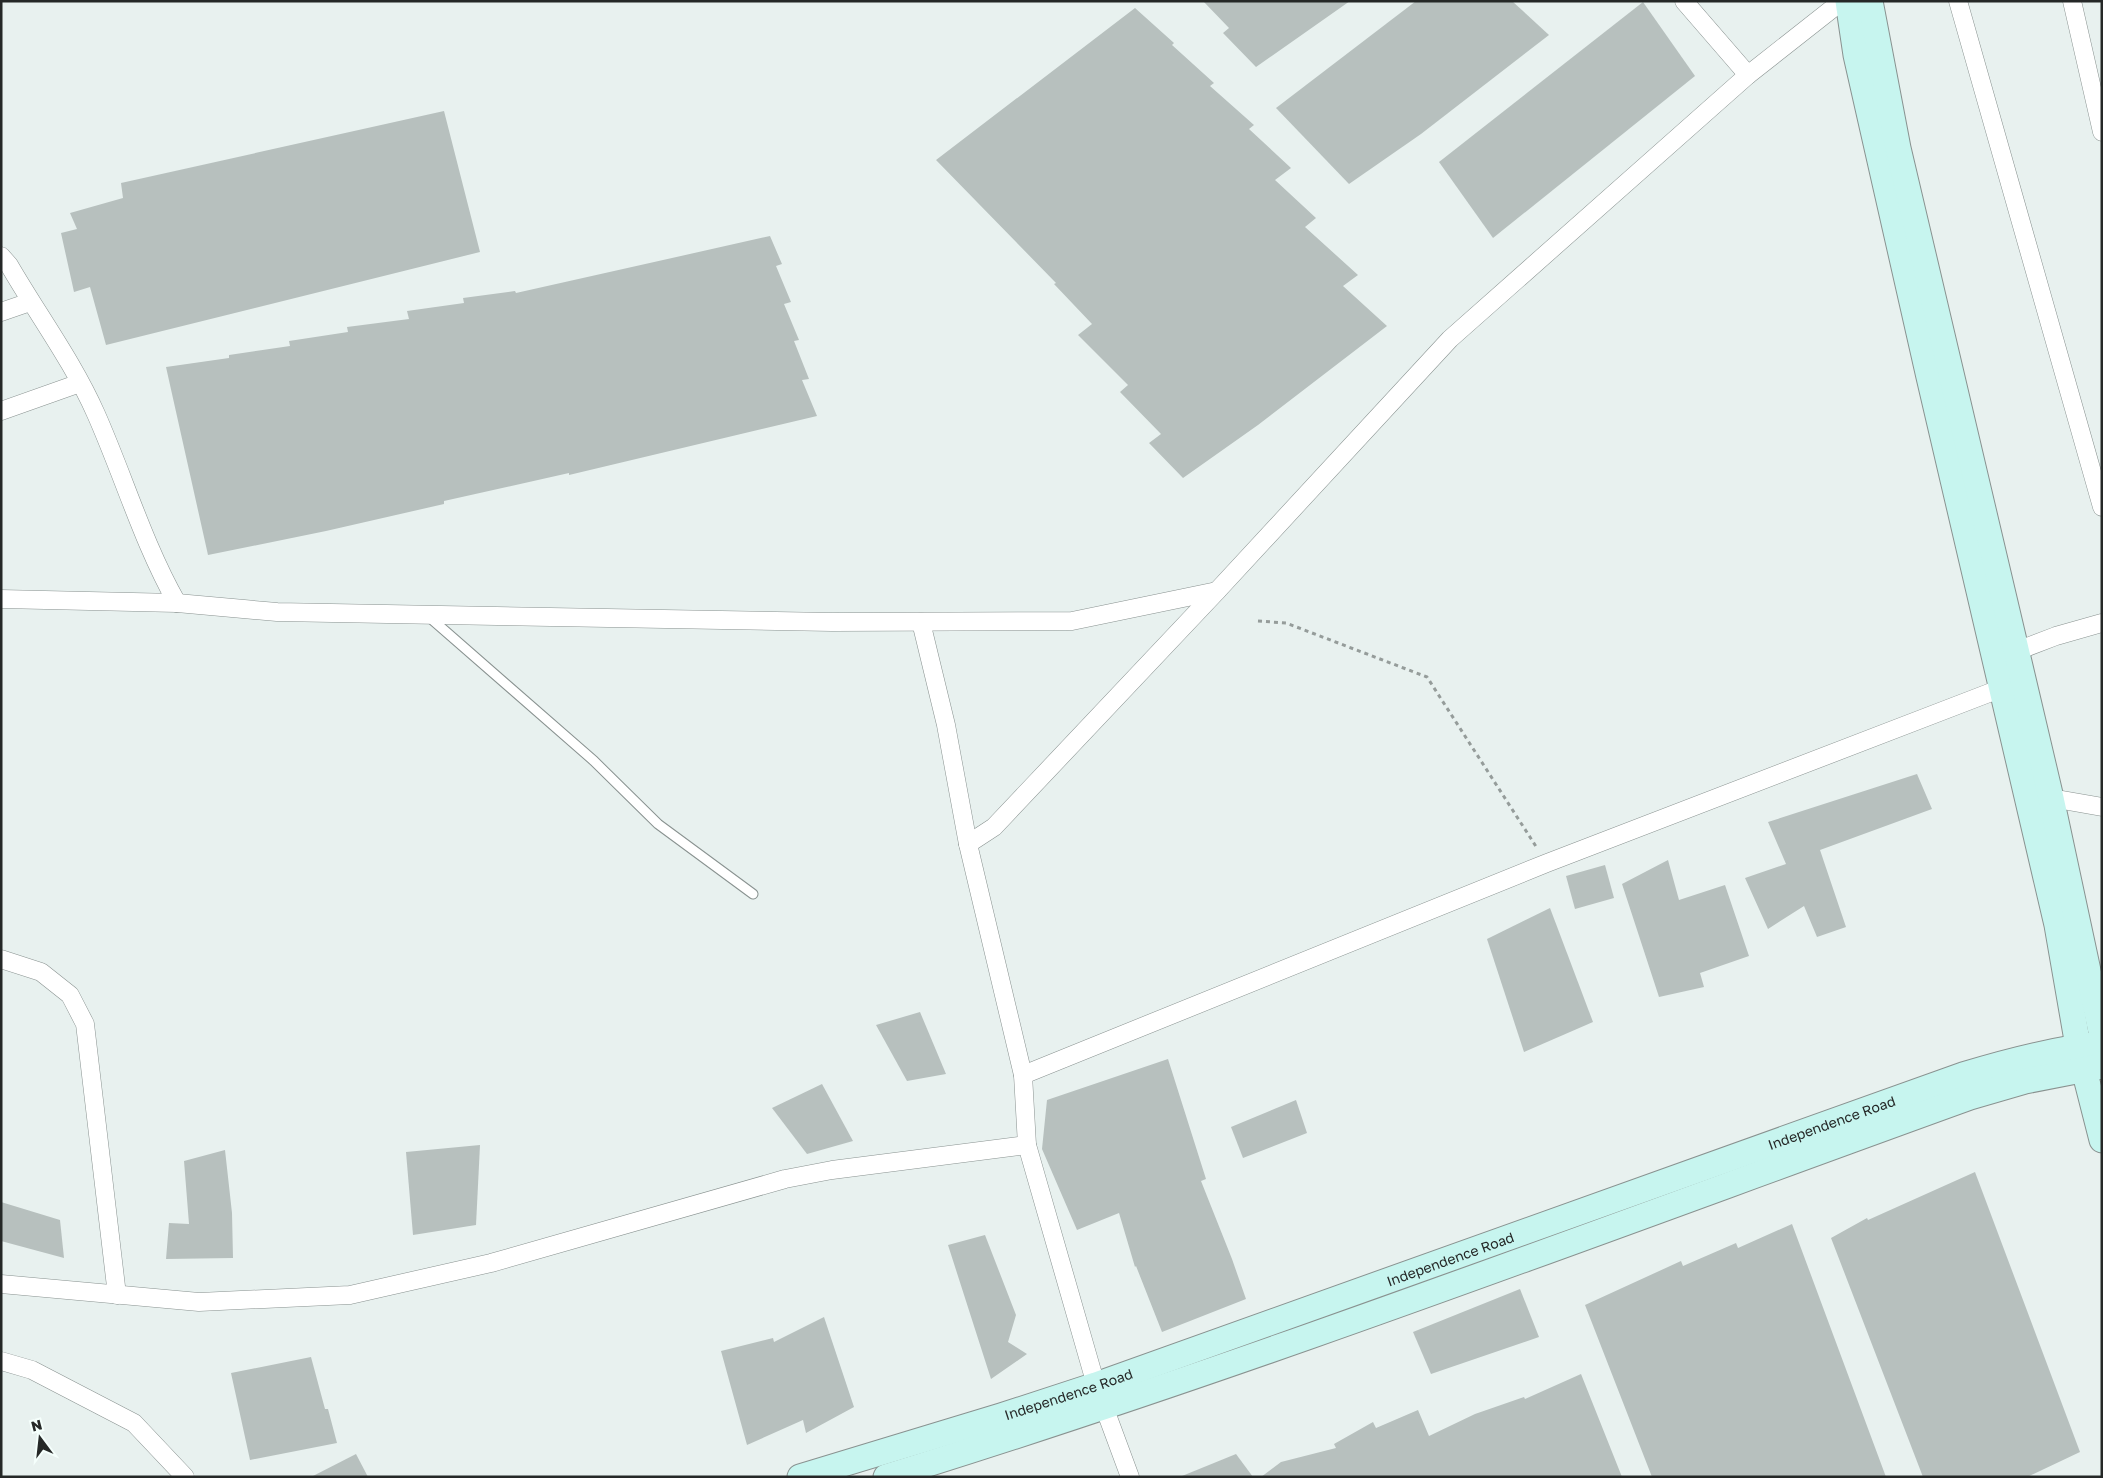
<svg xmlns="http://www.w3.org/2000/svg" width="2103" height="1478" font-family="'Golos Text',sans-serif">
  <rect width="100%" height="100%" fill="#e8f1ef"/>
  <g fill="#b7c0be">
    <polygon points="1203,1 1350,1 1256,67 1223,33 1229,28"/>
    <polygon points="1416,1 1512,1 1549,35 1421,134 1349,184 1276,108"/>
    <polygon points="1643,2 1695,76 1493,238 1439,162"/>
    <polygon points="1135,8 1174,43 1172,45 1214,83 1210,86 1254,125 1249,129 1291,168 1275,180 1316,218 1305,227 1358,275 1343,286 1387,326 1258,425 1183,478 1149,443 1161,434 1120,392 1128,385 1078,335 1092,324 1054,284 1056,283 936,160"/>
    <polygon points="444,111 480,252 106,345 90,287 74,292 61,233 77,229 70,213 123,198 121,183"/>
    <polygon points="770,236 782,264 776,266 791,302 784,304 799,340 794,341 809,379 802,380 817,416 569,475 569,473 444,501 444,504 326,531 208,555 166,367 229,358 229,355 290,346 289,341 348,332 347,327 409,319 407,311 464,303 463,298 515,291 516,293"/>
    <polygon points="1917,774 1932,809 1820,850 1846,927 1817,937 1804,906 1768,929 1745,878 1786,864 1768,822"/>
    <polygon points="1668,860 1679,900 1725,885 1749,956 1700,973 1704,987 1659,997 1622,884"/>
    <polygon points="1605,865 1614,898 1575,909 1566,876"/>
    <polygon points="1550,908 1593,1022 1524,1052 1487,939"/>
    <polygon points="920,1012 946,1074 907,1081 876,1025"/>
    <polygon points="1168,1059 1206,1179 1201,1181 1232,1259 1246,1299 1162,1332 1136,1266 1135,1267 1119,1213 1077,1230 1042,1149 1047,1100"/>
    <polygon points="822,1084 853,1141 807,1154 772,1108"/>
    <polygon points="1296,1100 1307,1133 1243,1158 1231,1127"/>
    <polygon points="480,1145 476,1225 413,1235 406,1152"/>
    <polygon points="225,1150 232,1213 233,1258 166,1259 169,1223 189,1224 184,1161"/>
    <polygon points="1975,1172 2080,1452 2027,1477 1923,1477 1831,1238 1867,1218 1868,1220"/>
    <polygon points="1,1202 60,1220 64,1258 1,1241"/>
    <polygon points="1792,1224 1886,1477 1652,1477 1585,1305 1681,1261 1683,1266 1736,1243 1738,1248"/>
    <polygon points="985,1235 1016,1315 1008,1342 1027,1354 991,1379 948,1245"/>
    <polygon points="1520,1289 1539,1337 1431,1374 1413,1332"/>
    <polygon points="824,1317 854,1407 806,1433 803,1420 747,1445 721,1351 773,1338 774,1342"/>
    <polygon points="311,1357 325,1409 328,1409 337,1443 250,1460 231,1373"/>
    <polygon points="1581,1374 1622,1477 1261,1477 1281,1462 1336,1448 1334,1444 1373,1422 1376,1428 1418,1410 1429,1436 1475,1414 1524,1397 1525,1399"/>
    <polygon points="356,1454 368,1477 311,1477"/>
    <polygon points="1236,1454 1253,1477 1182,1477 1182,1476"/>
  </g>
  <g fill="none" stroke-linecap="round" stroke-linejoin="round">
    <g stroke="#899290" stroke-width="11">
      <polyline id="service" points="428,616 594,761 658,824 753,894"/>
    </g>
    <g stroke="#899290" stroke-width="19">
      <g id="minor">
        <polyline points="1684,1 1748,75"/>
        <polyline points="1958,1 2102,507"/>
        <polyline points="2072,1 2102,132"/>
        <path d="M1 256 9 265C38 315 73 362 96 414 124 477 143 543 177 603"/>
        <polyline points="1,312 30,302"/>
        <polyline points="1,411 80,383"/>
        <polyline points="1,599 177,603 277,612 832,622 1072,621 1217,591"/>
        <polyline points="921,622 946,725 968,844"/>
        <polyline points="2017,651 2056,636 2102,623"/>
        <polyline points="2051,798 2102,807"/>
        <polyline points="1,959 41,972 70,995 85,1024 117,1295"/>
        <polyline points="1023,1075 1547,863 2002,688"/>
        <polyline points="1,1284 199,1302 350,1295 491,1263 785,1179 832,1170 1027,1145"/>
        <polyline points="1,1361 32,1370 134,1423 185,1477"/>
        <polyline points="1130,1477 1096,1385 1027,1145 1023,1075 968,844 994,827 1217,591 1450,339 1748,75 1842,1"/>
      </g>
    </g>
    <g stroke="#899290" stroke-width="27">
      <g id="secondary">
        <polyline points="1848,1 1856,55 1929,377 2057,925 2078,1046 2102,1140"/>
        <polyline points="1870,1 1898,148 2051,798 2102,1036"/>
        <path id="s1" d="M800 1477 1001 1416 1096 1385 1963 1075C2009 1061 2054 1049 2102 1044"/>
        <path d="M886 1477C1252 1364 1610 1227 1970 1097L2025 1081 2102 1066"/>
      </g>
    </g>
    <polyline stroke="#959c9a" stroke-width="3" stroke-dasharray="4 4" stroke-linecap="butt" points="1258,621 1286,623 1427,677 1537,848"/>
    <use href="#service" stroke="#fff" stroke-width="9"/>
    <use href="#minor" stroke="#fff" stroke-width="18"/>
    <use href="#secondary" stroke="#c7f5ef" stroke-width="25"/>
  </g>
  <g text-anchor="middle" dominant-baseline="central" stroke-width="4" stroke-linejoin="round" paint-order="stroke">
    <g font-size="14" fill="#252827" stroke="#f5fffc">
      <text stroke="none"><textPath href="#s1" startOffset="1091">Independence Road</textPath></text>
      <text stroke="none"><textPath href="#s1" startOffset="686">Independence Road</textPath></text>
      <text stroke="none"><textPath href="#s1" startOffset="281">Independence Road</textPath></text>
    </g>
  </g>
  <rect width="2103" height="1478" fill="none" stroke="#252827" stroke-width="5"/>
  <g transform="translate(40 1438) rotate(345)" stroke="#f5fffc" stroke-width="4" paint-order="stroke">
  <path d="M0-4L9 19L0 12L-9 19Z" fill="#252827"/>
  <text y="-8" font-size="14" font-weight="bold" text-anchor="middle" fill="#252827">N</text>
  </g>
</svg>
